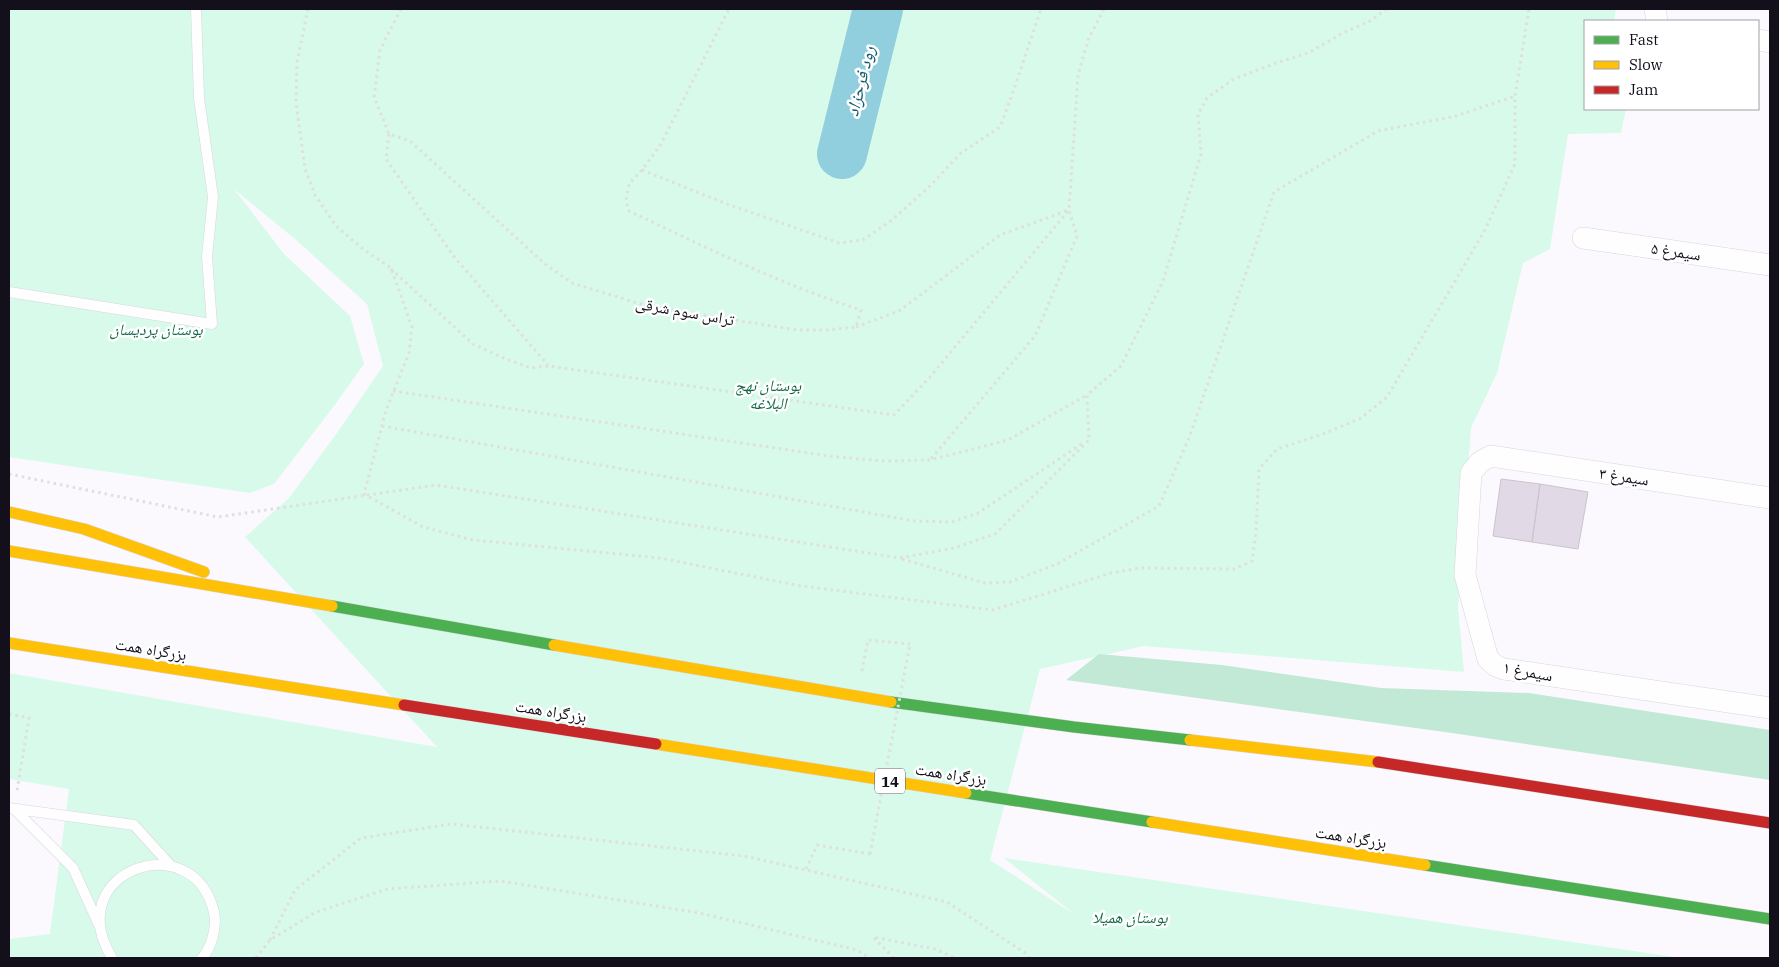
<svg xmlns="http://www.w3.org/2000/svg" width="1779" height="967" font-family="'IBM Plex Serif','Noto Naskh Arabic',serif">
	<style>
		.green { fill: #d8faea }
		.forest { fill: #c2e9d6 }
		.lines { fill: none; stroke-linecap: round; stroke-linejoin: round }
		.river { stroke: #91cede; stroke-width: 50 }
		.building { fill: #e2d9e6; stroke: #cac4cc }
		.lane-casing { stroke: #d8d5dd; stroke-width: 11 }
		.street-casing { stroke: #d8d5dd; stroke-width: 22 }
		.fast-casing { stroke: #d8d5dd; stroke-width: 12 }
		.slow-casing { stroke: #d8d5dd; stroke-width: 12 }
		.jam-casing { stroke: #d8d5dd; stroke-width: 12 }
		.path { stroke: #dfdee0; stroke-width: 3; stroke-dasharray: 2.5 4; stroke-linecap: butt }
		.lane { stroke: #fefeff; stroke-width: 10 }
		.street { stroke: #fefeff; stroke-width: 21 }
		.fast { stroke: #4caf50; stroke-width: 11 }
		.slow { stroke: #ffc107; stroke-width: 11 }
		.jam { stroke: #c62828; stroke-width: 11 }
		.path-bridge { stroke: #dfdee0; stroke-width: 3; stroke-dasharray: 2.5 4; stroke-linecap: butt }
		.labels { text-anchor: middle; dominant-baseline: central; stroke-width: 5; stroke-linejoin: round; paint-order: stroke }
		.shield { fill: #fff; stroke: #5a585f; stroke-width: 1 }
		.shield-label { font-size: 15px; font-weight: bold; fill: #13101b }
		.street-label { font-size: 16px; fill: #13101b; stroke: #fff }
		.park-label { font-size: 16px; font-style: italic; fill: #116846; stroke: #fff }
		.water-label { font-size: 18px; font-style: italic; fill: #135d6c; stroke: #fff }
	</style>
	<rect width="100%" height="100%" fill="#fbf9fe"/>
	<path class="green" d="M9,9H1616L1614,21H1585V109H1626L1621,133L1568,134L1550,249L1523,263L1497,373L1471,428L1458,607L1464,672L1144,646L1040,669L990,860L1074,914L1004,858L1681,958H9V939L50,934L69,789L9,779V673L437,747L245,537L289,498L337,433L383,366L367,304L295,239L234,189L284,254L350,316L364,364L334,406L274,484L250,493L9,457Z"/>
	<path class="forest" d="M1099,654L1222,665L1381,688L1529,693L1770,730V780L1452,733L1066,680Z"/>
	<g class="lines">
		<path class="river" d="M842,154L878,9"/>
	</g>
	<path class="building" d="M1501,479L1540,484L1532,542L1493,536Z
		M1540,484L1588,492L1578,549L1532,542Z"/>
	<g class="lines">
		<g class="lane-casing">
			<path id="lane" d="M9,292L212,324L207,257L213,197L199,98L196,9
				M9,808L134,825L171,866
				M14,809L73,868L99,925
				M112,958C59,871 193,824 214,912C217,927 212,947 202,958"/>
		</g>
		<g class="street-casing">
			<path id="street" d="M1655,9L1657,21
				M1758,40L1770,42
				M1583,238L1770,265
				M1770,498L1491,456L1480,462L1471,473L1465,575L1488,659L1496,666L1504,669L1770,708"/>
		</g>
		<g class="fast-casing">
			<path id="fast" d="M332,606L554,645
				M891,702L1074,727L1190,740
				M966,793L1152,822
				M1425,865L1770,919"/>
		</g>
		<g class="slow-casing">
			<path id="slow" d="M9,512L84,529L204,572
				M9,551L332,606
				M9,643L404,705
				M554,645L891,702
				M1190,740L1378,762
				M656,744L966,793
				M1152,822L1425,865"/>
		</g>
		<g class="jam-casing">
			<path id="jam" d="M404,705L656,744
				M1378,762L1770,823"/>
		</g>
		<path class="path" d="M308,9L297,62L296,102L305,169L315,195L336,226L363,249L391,268L412,327L409,353L386,410L364,494L423,527L473,540L660,558L801,586L993,610L1111,573L1140,568L1234,569L1252,561L1256,532L1259,469L1277,449L1323,434L1361,418L1387,397L1485,230L1515,164V96L1529,9
			M401,9L380,50L374,97L389,134L410,141L545,264L572,283L647,306L797,330H827L856,327L861,310C780,284 705,247 629,211L626,200L629,184L642,170L661,144L729,9
			M389,134L386,159L455,258L548,365
			M642,170L727,204L839,243L863,240L892,220L929,187L961,153L1000,127L1012,95L1041,9
			M391,269L473,344L506,359L531,368L549,366L894,415L930,377L1069,210L1078,75L1088,40L1104,9
			M856,327L899,311L1000,235L1069,210L1077,236L1035,336L930,460
			M393,391L836,457L885,461L930,460L1008,440L1087,395
			M382,426L914,521L952,522L978,513L1083,443
			M9,474L218,517L436,485L900,558L954,548L995,534L1089,440L1087,395L1121,366L1163,281L1201,154L1198,114L1207,98L1234,79L1276,63L1308,53L1343,33L1372,20L1386,9
			M902,559L985,583L1010,582L1057,564L1159,506L1189,438L1274,192L1378,131L1456,116L1515,96
			M862,671L868,640L910,644
			M9,714L29,718L17,791
			M806,869L817,845L870,854
			M270,940L295,890L361,838L451,824L744,856L947,902L1025,953L1030,958
			M256,958L270,940L316,912L388,889L500,881L700,913L857,950L870,958
			M894,958L873,937L935,949L955,958"/>
		<use href="#lane" class="lane"/>
		<use href="#street" class="street"/>
		<use href="#fast" class="fast"/>
		<use href="#slow" class="slow"/>
		<use href="#jam" class="jam"/>
		<path class="path-bridge" d="M870,854L910,644"/>
	</g>
	<g class="labels">
		<rect class="shield" x="875" y="768.5" width="30" height="25" rx="4"/>
		<g class="shield-label">
			<text x="890" y="781">14</text>
		</g>
		<g class="street-label">
			<text transform="translate(1676 251) rotate(8)">سیمرغ ۵</text>
			<text transform="translate(685 311) rotate(10)">تراس سوم شرقی</text>
			<text transform="translate(1624 476) rotate(8)">سیمرغ ۳</text>
			<text transform="translate(151 649) rotate(9)">بزرگراه همت</text>
			<text transform="translate(1528 671) rotate(10)">سیمرغ ۱</text>
			<text transform="translate(551 711) rotate(9)">بزرگراه همت</text>
			<text transform="translate(951 774) rotate(9)">بزرگراه همت</text>
			<text transform="translate(1351 837) rotate(9)">بزرگراه همت</text>
		</g>
		<g class="park-label">
			<text x="156" y="329">بوستان پردیسان</text>
			<text x="768" y="385">بوستان نهج<tspan x="768" dy="18">البلاغه</tspan></text>
			<text x="1130" y="917">بوستان همیلا</text>
		</g>
		<g class="water-label">
			<text transform="translate(860 81) rotate(-76)">رود فرحزاد</text>
		</g>
	</g>
	<rect width="1779" height="967" fill="none" stroke="#13101b" stroke-width="20"/>
	<rect x="1584" y="20" width="175" height="90" fill="#ffffff" stroke="#a19fa4"/>
	<rect x="1594" y="36" width="25" height="8" fill="#4caf50" stroke="#a19fa4"/>
	<text x="1629" y="45" font-size="15" fill="#13101b">Fast</text>
	<rect x="1594" y="61" width="25" height="8" fill="#ffc107" stroke="#a19fa4"/>
	<text x="1629" y="70" font-size="15" fill="#13101b">Slow</text>
	<rect x="1594" y="86" width="25" height="8" fill="#c62828" stroke="#a19fa4"/>
	<text x="1629" y="95" font-size="15" fill="#13101b">Jam</text>
</svg>
